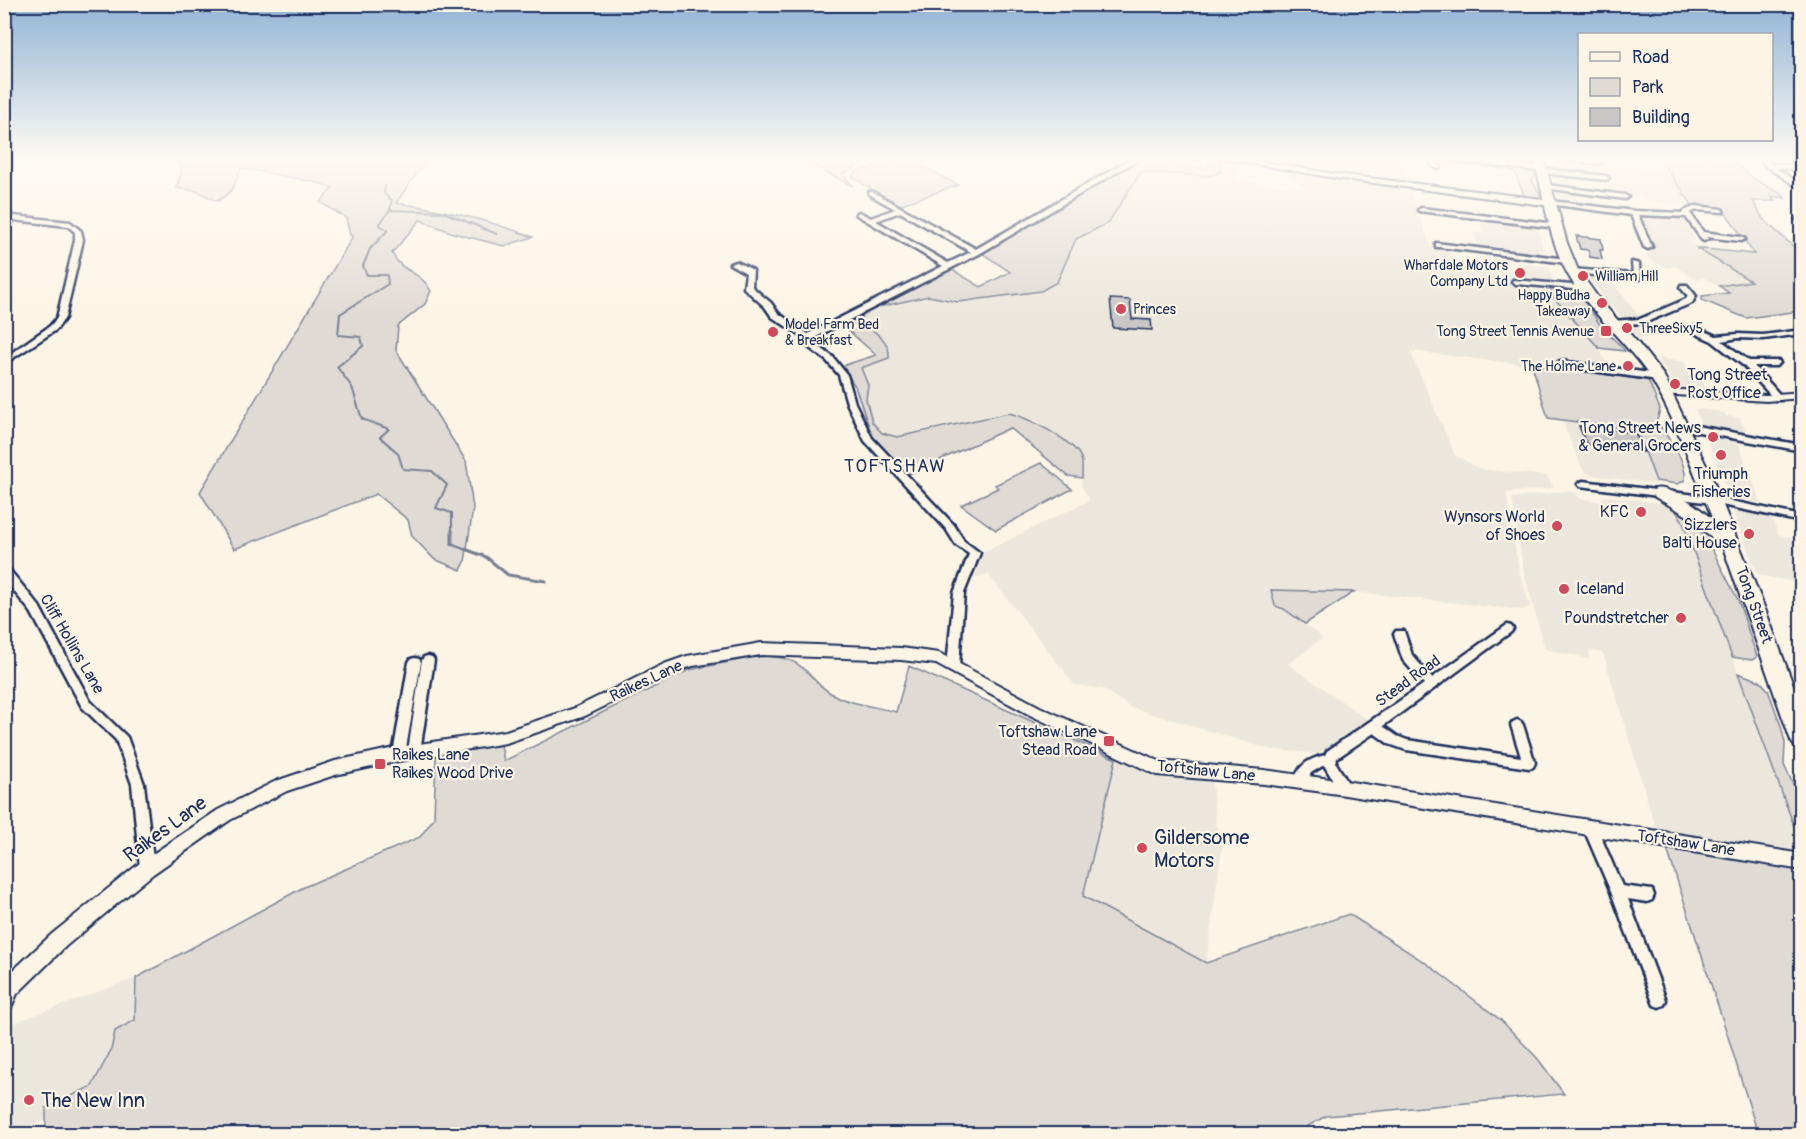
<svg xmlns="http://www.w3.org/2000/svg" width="1806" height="1139" font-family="Pangolin,sans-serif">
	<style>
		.built { fill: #ece7dc }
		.green { fill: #dfdbd4; stroke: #7d8599; stroke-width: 1.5 }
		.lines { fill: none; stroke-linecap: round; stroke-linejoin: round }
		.stream-far1 { stroke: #767f94; stroke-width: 2 }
		.stream { stroke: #767f94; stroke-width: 3 }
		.building { fill: #c8c7c6; stroke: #1b2f5e; stroke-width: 1.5 }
		.minor-casing { stroke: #1b2f5e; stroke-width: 5 }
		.tertiary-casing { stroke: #1b2f5e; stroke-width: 4 }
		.trunk-casing { stroke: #1b2f5e; stroke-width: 4 }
		.minor { fill: #fcf5e5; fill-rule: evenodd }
		.tertiary { fill: #fcf5e5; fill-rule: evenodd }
		.trunk { fill: #fcf5e5; fill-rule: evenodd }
		.poi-dot { fill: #d1495b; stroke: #fcf5e5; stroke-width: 2 }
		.labels { text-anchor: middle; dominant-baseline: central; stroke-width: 4.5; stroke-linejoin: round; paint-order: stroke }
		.far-poi-label { font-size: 14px; fill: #1b2f5e; stroke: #fcf5e5; text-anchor: end }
		.poi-label { font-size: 16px; fill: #1b2f5e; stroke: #fcf5e5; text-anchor: end }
		.street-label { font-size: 16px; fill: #1b2f5e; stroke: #fcf5e5 }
		.neighbourhood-label { font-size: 18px; letter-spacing: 1.5px; fill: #1b2f5e; stroke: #fcf5e5 }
		.near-street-label { font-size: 20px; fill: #1b2f5e; stroke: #fcf5e5 }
		.near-poi-label { font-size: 20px; fill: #1b2f5e; stroke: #fcf5e5; text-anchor: start }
	</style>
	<rect width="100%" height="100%" fill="#fcf5e5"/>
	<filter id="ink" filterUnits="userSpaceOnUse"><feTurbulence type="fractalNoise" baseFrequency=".0167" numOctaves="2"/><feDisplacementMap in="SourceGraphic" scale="12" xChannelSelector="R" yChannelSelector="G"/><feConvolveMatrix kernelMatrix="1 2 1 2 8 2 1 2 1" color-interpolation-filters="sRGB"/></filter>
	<g filter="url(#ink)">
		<path class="built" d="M1269,157H1402L1408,181L1280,165Z
			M1220,160L1240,164L1238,179L1306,190L1288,172L1409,188L1431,247L1449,249L1452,265L1526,272L1523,263L1549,267L1553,279L1548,283L1512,280L1520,295L1554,298L1599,348L1612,375L1410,351L1455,455L1480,469L1547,476L1554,488L1506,493L1519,571L1530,606L1522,610L1354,592L1271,590L1275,606L1284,609L1323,638L1288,664L1370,721L1318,754L1269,749L1129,707L1103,689L1075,685L988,574L974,578L984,552L1090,500L1081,485L1083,466L1073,447L1021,416L939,426L897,437L882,433L872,422L866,399L868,385L861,368L889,358L859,321L863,313L874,308L929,296L958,302L978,301L1057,282L1076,239L1109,223L1141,172L1210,176L1220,172Z
			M1585,162L1625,168L1667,169L1693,206L1647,201L1640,195L1610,190L1602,176L1578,173L1576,167L1586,168Z
			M1550,166L1564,168L1579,204L1561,202Z
			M1631,215H1659L1684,220L1696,242L1688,241L1752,282L1719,286L1705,278L1695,279L1675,266L1669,268L1655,263L1648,259L1646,254H1649Z
			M1480,220L1528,225L1538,230L1544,250L1536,255L1478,247L1473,232L1485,234Z
			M1585,274L1611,277L1617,288L1640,317L1641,324L1655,337L1638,338Z
			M1657,358L1684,362L1693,378L1700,379L1708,390L1677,387Z
			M1695,409L1723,412L1727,416L1740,418L1746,433L1738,442L1761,503L1730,497Z
			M1561,419L1637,430L1657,484L1595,476L1587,473L1582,468Z
			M1565,491L1574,492L1581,499L1600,502L1603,497L1610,496L1672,505L1682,520L1801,845V856L1656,829L1603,653L1589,650V659L1545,649L1524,573L1512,498Z
			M1732,509L1772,517L1778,534L1801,541V583L1758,575Z
			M1116,759L1165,776L1212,781L1216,824L1223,840L1206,963L1083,896Z
			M136,978L135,1020L115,1031L111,1050L92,1086L46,1108V1120L5,1134V1026Z"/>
		<path class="green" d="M168,157H431L417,173L396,203C444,209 488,220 533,237L504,246L453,233L420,220L392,253C402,274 420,270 431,291L425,304L398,326L396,350L466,461L473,508L465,562L461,570L434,559L412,536L408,520L376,494L234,549L200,492L353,236L350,235L346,218L320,202L333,188L315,182L241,168C235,185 233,193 217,201L197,191L176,188L181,174V163Z
			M797,157H832L858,166L842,174L853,186Z
			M1142,157L1207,169L1213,158L1220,160V172L1210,176L1141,172L1108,223L1076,239L1057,282L1041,291L958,302L929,296L874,308L951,269L981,287L1010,272L982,253Z
			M1658,157H1727L1754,179L1783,195L1785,198L1771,196L1775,201H1753L1763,219L1795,248L1801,249V311L1746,318L1702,300V296L1729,293L1719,286L1751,281L1696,248L1754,254L1724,210L1693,206Z
			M907,158L958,185L896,206L852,176L856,172Z
			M1513,168L1534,171L1535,176L1532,181L1541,196L1538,198L1525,197Z
			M1550,288C1586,293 1582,300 1601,326C1608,336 1619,342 1625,351L1599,348L1554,298Z
			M863,313L860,321C873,332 891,339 889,358L861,368L868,385L866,399L872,422L882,433L897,437L1009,413C1026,417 1075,441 1081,458C1083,464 1082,471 1082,478L1068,476L1010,428L909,474L873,439L855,386L842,366L876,355L842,325Z
			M1532,365L1648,380L1660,409L1657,421C1667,438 1687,459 1685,480L1678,484L1656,481L1637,430L1548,418Z
			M1041,463L1072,489L996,530L961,505L998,488L995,485Z
			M1672,505L1693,520L1709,544L1738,600L1757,657L1752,660L1732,657L1682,520Z
			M1271,590L1354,592L1305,624L1284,609L1275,606Z
			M759,656C814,656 802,681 840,698C857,705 878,707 896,712L909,666L1116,759L1083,896L1206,963L1349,914L1426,963L1502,1021L1538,1059L1564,1094L1326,1116L1306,1127L1301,1134H46V1108L92,1086L111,1050L115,1031L135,1020L136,978L304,887L420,837L434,818L436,755L501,745L504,761L689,670Z
			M1738,673L1760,681L1768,690L1781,726L1785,743L1784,765L1801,801V845Z
			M1667,849L1801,870V1134H1758L1724,1024Z"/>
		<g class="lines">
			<path class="stream-far1" d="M385,186L384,194L392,200L390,210L379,225L388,230L370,249L363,266L367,275H387L388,284L340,314L338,335L361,337L363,346L337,367L352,387L362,419L389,429L380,437L398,453L403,469L432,471L447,485L436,508L452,513V531
				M390,210L443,212L497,234"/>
			<path class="stream" d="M452,530V544L486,557L508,575L546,581"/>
		</g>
		<path class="building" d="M1576,236L1601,239L1603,250H1600L1602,259L1590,257L1588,250L1580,249Z
			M1110,299L1130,300L1132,319L1151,320L1152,330L1113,328Z
			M1579,426L1635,433L1644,452L1586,444Z"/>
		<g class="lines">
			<g class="minor-casing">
				<path id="minor" d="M1134,157H1142L979,254L810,340L833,357L847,375L855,403L872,438L954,525L964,541L980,553L964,593L959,666L957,669H949L947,666L954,593L969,554L956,545L946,529L865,441L847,403L839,375L827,361L803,343L802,341L804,338L772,317L765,307L744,288L746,273L730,264L737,262L753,270L752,287L771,303L778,313L808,334L943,266L857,215L856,214L859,212L871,218L895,209L869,194V192H873L976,249ZM900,212L971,252L948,263L876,221Z
					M1429,157H1453L1542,167L1545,169L1606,176L1609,178L1606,180L1542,173L1539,171L1436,159L1438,165L1441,167L1438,169L1433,167Z
					M1544,157L1599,160L1602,162L1599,164Z
					M1757,157H1764L1771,164L1802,165V169L1776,168L1802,185V190L1767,167Z
					M1547,185L1625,195L1628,197L1625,199L1545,188L1544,187Z
					M1551,201L1634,211L1683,213L1684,211L1696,206L1721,209L1723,210V212L1697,210L1690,213L1703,232L1741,237L1745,239L1741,241L1706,237L1708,239L1704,241L1702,240L1686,217L1638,215L1652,247L1648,249L1644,247L1631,215L1549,204V202Z
					M1421,208L1556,224L1559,226L1556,228L1419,211L1418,210Z
					M4,215L70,222L81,231L83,240L65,318L56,330L4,364V358L50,326L57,318L75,240V232L68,226L4,219Z
					M1799,217H1802V224L1799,223L1796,219Z
					M1436,243L1567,259L1571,261L1567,263L1439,247H1436Z
					M1632,262L1639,264L1640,279L1572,273L1568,271L1572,269L1633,274Z
					M1513,280L1583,286L1587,288L1583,290L1516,284L1512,282Z
					M1681,285H1687L1696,296L1692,303L1644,323L1611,325L1607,323L1611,321L1640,319L1686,299L1688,296L1680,287Z
					M1690,327H1696L1716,336L1738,334L1763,335L1802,330V334L1763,339L1738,338L1722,341L1749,361H1779L1780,363L1776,366H1754L1781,396V400H1775L1744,366L1712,341L1690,331Z
					M1560,361L1658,374L1662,377L1658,380L1557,366L1556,364Z
					M1680,423L1802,445V451L1677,428L1675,426L1677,424Z
					M1583,481L1712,497L1802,516V522L1712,503L1580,486L1578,484Z
					M4,567L8,568L39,606L90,701L127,737L144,784L154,868L152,872L147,874L142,872L140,868L132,784L116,740L82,707L31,612L4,579Z
					M1507,625L1511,626L1513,629L1511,632L1383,726L1397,736L1407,740L1521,757L1511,725L1513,722L1517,720L1521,722L1523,725L1535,763L1533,767L1529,768L1406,750L1389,744L1374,733L1337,758L1336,763L1351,788L1350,792L1345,793L1340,792L1324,765L1311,773L1304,786L1300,787L1296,786L1294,782C1298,765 1309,759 1325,755L1327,751L1424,684L1403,660L1394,634L1396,631H1404L1412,655L1432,678Z
					M428,656L432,657L434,660L420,751L418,755L414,756L410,755L408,751L422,660L424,657Z
					M415,658L419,659L421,662L405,754L403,758L399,759L395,758L393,754L409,662L411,659Z
					M1590,821L1595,823L1622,886L1652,890L1654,895L1652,900L1647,902L1628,899L1666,1000L1664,1005L1659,1007L1654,1005L1611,892L1583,827L1585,823Z"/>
			</g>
			<g class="tertiary-casing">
				<path id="tertiary" d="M1215,157H1235L1335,174L1551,200L1555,203L1551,206L1335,178Z
					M1665,389L1766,395L1802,392V398L1766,401L1661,394L1659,392Z
					M761,643L901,648L939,653L1040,707L1159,761L1264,770L1345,781L1802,854V870L1345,795L1264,784L1157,775L1030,715L936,664L901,660L761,655L693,666L674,672L585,716L506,743L399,761L335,775L287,791L230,820L153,874L66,946L17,994L11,1008L4,1010V979L52,934L141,862L218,810L276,781L335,761L399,747L506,731L575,708L664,664L687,656Z"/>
			</g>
			<g class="trunk-casing">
				<path id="trunk" d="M1533,157H1543L1567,243L1578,270L1599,299L1638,343L1664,376L1712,478L1765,609L1802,709V750L1795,747L1791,741L1723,547L1686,515L1655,497L1653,493L1655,489C1671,485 1701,509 1713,520C1695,476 1674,414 1648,374C1622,337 1584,308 1564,267C1547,232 1544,193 1533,157Z"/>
			</g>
			<use href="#minor" class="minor"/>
			<use href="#tertiary" class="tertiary"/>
			<use href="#trunk" class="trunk"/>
		</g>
	</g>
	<linearGradient id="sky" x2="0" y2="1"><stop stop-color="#92b4d5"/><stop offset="0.5" stop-color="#fefaf3"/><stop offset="1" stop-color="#fefaf3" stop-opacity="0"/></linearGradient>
	<rect width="1806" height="317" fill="url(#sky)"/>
	<g class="poi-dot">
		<circle cx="1520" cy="273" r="6"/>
		<circle cx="1583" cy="276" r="6"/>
		<circle cx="1602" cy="303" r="6"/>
		<circle cx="1121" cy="309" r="6"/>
		<circle cx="1627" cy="328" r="6"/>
		<rect x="1600" y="325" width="12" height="12" rx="3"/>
		<circle cx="773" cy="332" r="6"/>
		<circle cx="1628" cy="366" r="6"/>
		<circle cx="1675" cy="384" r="6"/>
		<circle cx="1713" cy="437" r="6"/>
		<circle cx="1721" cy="455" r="6"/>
		<circle cx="1641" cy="512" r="6"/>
		<circle cx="1557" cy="526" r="6"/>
		<circle cx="1749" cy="534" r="6"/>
		<circle cx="1564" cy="589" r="6"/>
		<circle cx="1681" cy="618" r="6"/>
		<rect x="1103" y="735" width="12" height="12" rx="3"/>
		<rect x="374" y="758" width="12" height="12" rx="3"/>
		<circle cx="1142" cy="848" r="6"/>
		<circle cx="29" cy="1100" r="6"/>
	</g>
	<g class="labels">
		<g class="far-poi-label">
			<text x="1508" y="265">Wharfdale Motors<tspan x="1508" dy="16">Company Ltd</tspan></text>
			<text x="1595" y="276" text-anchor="start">William Hill</text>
			<text x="1590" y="295">Happy Budha<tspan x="1590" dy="16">Takeaway</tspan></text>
			<text x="1133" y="309" text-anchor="start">Princes</text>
			<text x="785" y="324" text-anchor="start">Model Farm Bed<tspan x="785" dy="16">&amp; Breakfast</tspan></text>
			<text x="1639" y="328" text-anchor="start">ThreeSixy5</text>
			<text x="1594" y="331">Tong Street Tennis Avenue</text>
			<text x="1616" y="366">The Holme Lane</text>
		</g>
		<g class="poi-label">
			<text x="1687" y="375" text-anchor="start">Tong Street<tspan x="1687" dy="18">Post Office</tspan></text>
			<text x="1701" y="428">Tong Street News<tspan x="1701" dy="18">&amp; General Grocers</tspan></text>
			<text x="1721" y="474" text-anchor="middle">Triumph<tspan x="1721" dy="18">Fisheries</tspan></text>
			<text x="1629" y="512">KFC</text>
			<text x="1545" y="517">Wynsors World<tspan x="1545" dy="18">of Shoes</tspan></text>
			<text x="1737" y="525">Sizzlers<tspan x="1737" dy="18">Balti House</tspan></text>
			<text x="1576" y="589" text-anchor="start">Iceland</text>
			<text x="1669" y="618">Poundstretcher</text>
			<text x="1097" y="732">Toftshaw Lane<tspan x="1097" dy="18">Stead Road</tspan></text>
			<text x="392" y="755" text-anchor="start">Raikes Lane<tspan x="392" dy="18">Raikes Wood Drive</tspan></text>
		</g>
		<g class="street-label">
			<text transform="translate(1754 605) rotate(70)">Tong Street</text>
			<text transform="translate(72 644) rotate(60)">Cliff Hollins Lane</text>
			<text transform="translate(646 681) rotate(-25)">Raikes Lane</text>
			<text transform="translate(1408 681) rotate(-36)">Stead Road</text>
			<text transform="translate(1206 771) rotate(6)">Toftshaw Lane</text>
			<text transform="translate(1686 843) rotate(9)">Toftshaw Lane</text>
		</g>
		<g class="neighbourhood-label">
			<text x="895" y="466">TOFTSHAW</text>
		</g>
		<g class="near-street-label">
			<text transform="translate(165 829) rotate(-36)">Raikes Lane</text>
		</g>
		<g class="near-poi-label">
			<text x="1154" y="837">Gildersome<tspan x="1154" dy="23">Motors</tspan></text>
			<text x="41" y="1100">The New Inn</text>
		</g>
	</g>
	<rect width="1806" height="1139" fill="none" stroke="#fcf5e5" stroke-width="24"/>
	<rect x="12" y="12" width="1782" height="1115" fill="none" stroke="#1b2f5e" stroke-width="2" filter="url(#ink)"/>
	<rect x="1578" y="33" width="195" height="108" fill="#fcf5e5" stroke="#a2a6af" stroke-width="1.5"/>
	<rect x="1590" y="52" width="30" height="9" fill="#fcf5e5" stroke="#a2a6af" stroke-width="1.5"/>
	<text x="1632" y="63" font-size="18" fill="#1b2f5e">Road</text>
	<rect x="1590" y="78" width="30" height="18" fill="#dfdbd4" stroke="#a2a6af" stroke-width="1.5"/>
	<text x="1632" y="93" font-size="18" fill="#1b2f5e">Park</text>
	<rect x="1590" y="108" width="30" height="18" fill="#c8c7c6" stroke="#a2a6af" stroke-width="1.5"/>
	<text x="1632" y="123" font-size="18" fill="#1b2f5e">Building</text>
</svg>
